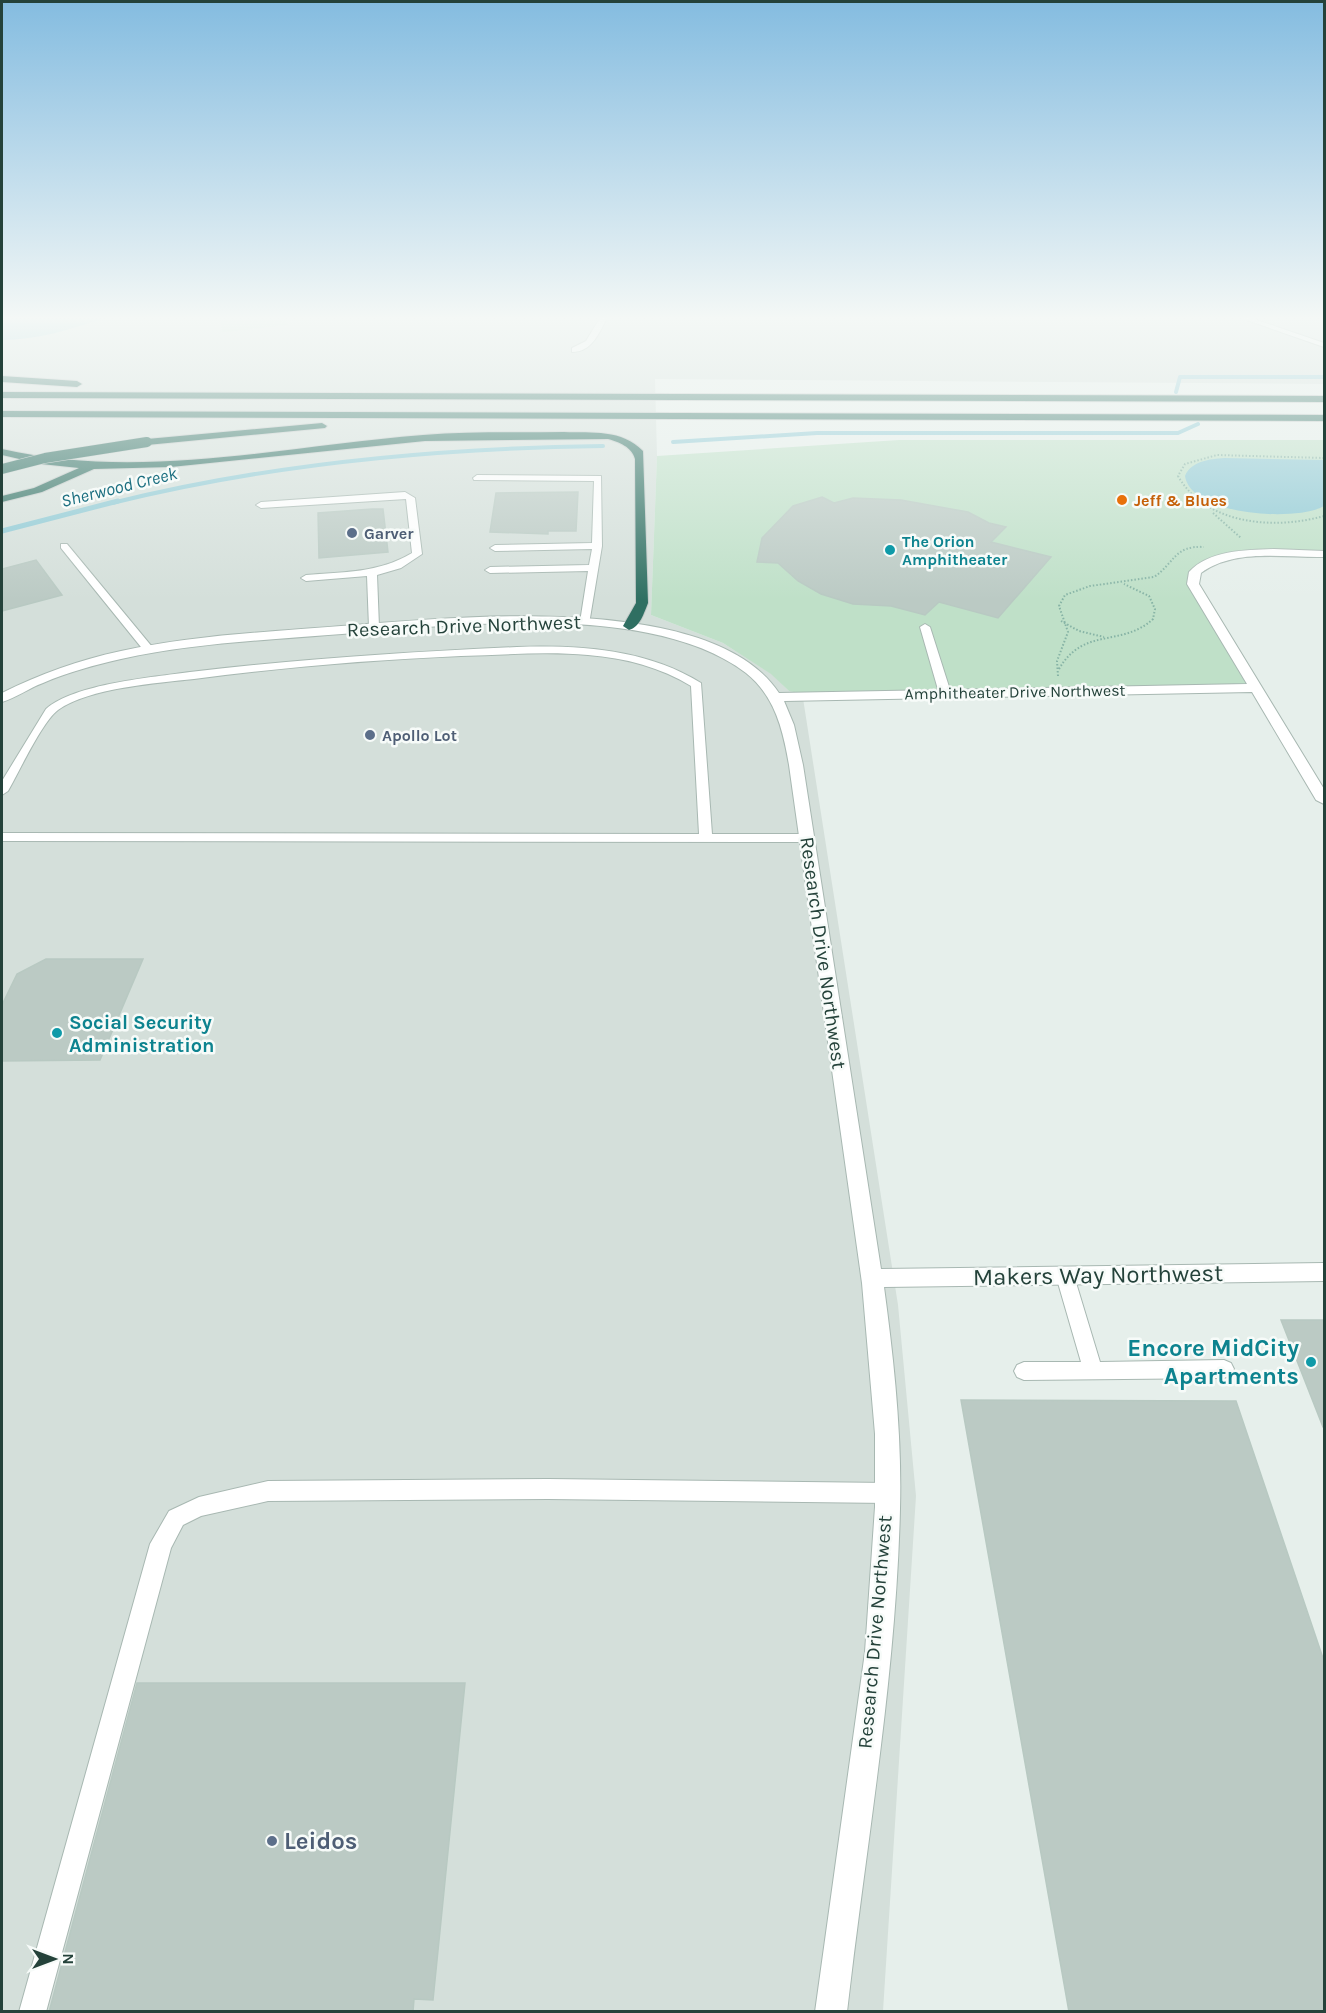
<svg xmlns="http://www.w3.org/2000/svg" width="1326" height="2013" font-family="Karla,sans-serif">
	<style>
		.built { fill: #d4dfda }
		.green { fill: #bfe0c8 }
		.water { fill: #8ec9d4 }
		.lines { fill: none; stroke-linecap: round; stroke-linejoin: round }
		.stream-far1 { stroke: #8ec9d4; stroke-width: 4 }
		.stream { stroke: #8ec9d4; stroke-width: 5 }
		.building { fill: #bbcac4; stroke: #b8c9c2; stroke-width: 1.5 }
		.service-casing { stroke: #a8b8b2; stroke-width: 2 }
		.minor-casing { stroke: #a8b8b2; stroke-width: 2 }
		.motorway-casing { stroke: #c2cac8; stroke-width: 2 }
		.path { stroke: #86b3a5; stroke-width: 2; stroke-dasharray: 1.5 2; stroke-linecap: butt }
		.service { fill: #fff; fill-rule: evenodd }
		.minor { fill: #fff; fill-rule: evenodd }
		.motorway { fill: #2f6f62; fill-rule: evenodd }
		.motorway-bridge-casing { stroke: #c2cac8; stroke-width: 11; stroke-linecap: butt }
		.motorway-bridge { stroke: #2f6f62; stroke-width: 10 }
		.food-dot { fill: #e8710a; stroke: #f7fbf9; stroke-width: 2 }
		.service-dot { fill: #5c6f8a; stroke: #f7fbf9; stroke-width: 2 }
		.culture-dot { fill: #0f9aa8; stroke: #f7fbf9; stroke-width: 2 }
		.labels { text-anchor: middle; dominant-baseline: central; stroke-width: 5; stroke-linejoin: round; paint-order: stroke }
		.far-food-label { font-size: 16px; font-weight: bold; fill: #c56008; stroke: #f7fbf9; text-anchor: start }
		.far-service-label { font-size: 16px; font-weight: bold; fill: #4e5e75; stroke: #f7fbf9; text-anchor: start }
		.far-culture-label { font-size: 16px; font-weight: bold; fill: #0d838f; stroke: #f7fbf9; text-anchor: start }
		.far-street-label { font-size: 16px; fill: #24423a; stroke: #f7fbf9 }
		.far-water-label { font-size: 18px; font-style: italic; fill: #1c6f80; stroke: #f7fbf9 }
		.street-label { font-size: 20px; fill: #24423a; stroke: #f7fbf9 }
		.culture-label { font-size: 20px; font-weight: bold; fill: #0d838f; stroke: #f7fbf9; text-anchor: start }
		.near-street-label { font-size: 24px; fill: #24423a; stroke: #f7fbf9 }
		.near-culture-label { font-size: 24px; font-weight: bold; fill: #0d838f; stroke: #f7fbf9; text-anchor: end }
		.near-service-label { font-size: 24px; font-weight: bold; fill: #4e5e75; stroke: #f7fbf9; text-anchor: start }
	</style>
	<rect width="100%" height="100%" fill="#e6efeb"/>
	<path class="built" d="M2,318H1324V384L655,379L657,456L651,615L723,643L772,674L789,691L802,692L898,1305L916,1496L883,2011L2,2012Z"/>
	<path class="green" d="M220,318H285L288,325L226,332H222Z
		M899,440H1324V554H1250L1206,562L1193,584L1255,688L810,696L789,691L771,674L723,643L651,615L657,456Z"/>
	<path class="water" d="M2,318H105C71,329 38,340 2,340Z
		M1224,458L1324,460V506C1297,522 1191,516 1185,476C1191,461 1210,459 1224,458Z"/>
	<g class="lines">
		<path class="stream-far1" d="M1176,392L1180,377H1324
			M673,442L817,433H1178L1198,424
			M112,503C273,463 437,448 603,446"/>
		<path class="stream" d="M2,531L118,501"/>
	</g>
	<path class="building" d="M578,492L576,531H548V534L490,532L496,493Z
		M822,497L834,503L853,498L901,500L968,512L989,523L1006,527L991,542L1051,557L998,618L939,602L925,615L891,606L853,604L821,594L798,581L778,563L757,562L762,538L793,506Z
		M372,509H383L388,552L319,558L318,513Z
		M36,560L62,595L2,611V569Z
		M46,959H143L100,1060L2,1061V1005L17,974Z
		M1281,1320H1324V1427H1323Z
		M961,1400L1236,1401L1324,1661V2012H1069Z
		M137,1683H465L433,2000L414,1999L413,2012H49Z"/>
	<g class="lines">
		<g class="service-casing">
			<path id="service" d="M600,318H607C599,333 592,352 572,352V348L586,341Z
				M1241,318H1251L1324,343V347Z
				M477,475L601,476L602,546L589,624L580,622L588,571L490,573L485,570L490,567L589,565L592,549L495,551L490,548L495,545L592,543L594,481L474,480L473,478Z
				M405,492L415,498L422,554L401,568L377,575L379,627L374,630L369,627L367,576L306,581L301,578L306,575C343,572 379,573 412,553L406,499L261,508L256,505L261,502Z
				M61,544H67L153,648V652H145L61,548Z
				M925,624L930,627L951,693L949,695H941L939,693L920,627Z
				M517,647C580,645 646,649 701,683L712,834H806L813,838L806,842L2,841V833L699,834L691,686C660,667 625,658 588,655C546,651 504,655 461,656C372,660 283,667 194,679C157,683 89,688 58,710C42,722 19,772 8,791L2,795V781L46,709C74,684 153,677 190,672C299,659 408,652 517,647Z
				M1065,1268L1071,1271L1074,1276L1100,1362L1224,1360L1231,1363L1234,1369L1231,1375L1224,1378L1024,1380L1017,1377L1014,1371L1017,1365L1024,1362H1081L1056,1276L1059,1271Z
				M548,1479L888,1483L895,1486L898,1493L895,1500L888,1503L548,1499L268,1501L201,1516L183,1525L171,1548L46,2012H19L150,1544L169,1511L199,1497L268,1481Z"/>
		</g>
		<g class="minor-casing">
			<path id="minor" d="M1274,549L1324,551V557C1283,558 1236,548 1201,573L1199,584L1324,789V804L1316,800L1252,692L784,701L794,725L803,765L881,1269L1324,1263V1281L884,1287C894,1361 902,1435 900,1509C896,1678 866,1844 847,2012H815L865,1652L875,1507V1434L862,1283L789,765C783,730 775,696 746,673C651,601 455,625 342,634C268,640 193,643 121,659C95,665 68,672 43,683C29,688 16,698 2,702V693C40,674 79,660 121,651C193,635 268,632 341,626C450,618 710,589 779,693L1247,684L1187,584L1189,572C1209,550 1246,550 1274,549Z"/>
		</g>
		<g class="motorway-casing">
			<path id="motorway" d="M2,376L77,381L82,384L77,387L2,382Z
				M2,392L1324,396V402L2,398Z
				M2,411L1324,415V421L2,417Z
				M322,423L327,426L325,428L147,445L142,442L147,439Z
				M564,432C592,433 622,429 643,451L648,603C644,613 640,627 629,630L623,626L636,603L635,459C632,447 619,442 608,439L425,441L171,467L94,469L42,492L2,502V496L34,488L79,468L41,464L2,455V449C140,481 284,446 423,435C470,431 517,433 564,432Z"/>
		</g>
		<path class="path" d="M1324,458L1217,455L1185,464L1178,476C1206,525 1274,530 1324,516
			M1213,513L1241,538
			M1061,621L1079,631L1104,637
			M1059,669C1084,626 1121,648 1153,619L1155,609L1149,596L1124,584
			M1058,676L1057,661L1068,632L1059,606L1065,595L1090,586L1154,577C1174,564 1174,545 1204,547"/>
		<use href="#service" class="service"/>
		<use href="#minor" class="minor"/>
		<use href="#motorway" class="motorway"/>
		<g class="motorway-bridge-casing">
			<path id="motorway-bridge" d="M2,469L45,458L147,442"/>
		</g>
		<use href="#motorway-bridge" class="motorway-bridge"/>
	</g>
	<linearGradient id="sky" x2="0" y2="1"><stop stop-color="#84bce0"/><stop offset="0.53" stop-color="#f4f8f6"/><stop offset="1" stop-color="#f4f8f6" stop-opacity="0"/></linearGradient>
	<rect width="1326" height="600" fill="url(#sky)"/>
	<circle class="food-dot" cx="1122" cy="500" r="6"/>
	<g class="service-dot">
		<circle cx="352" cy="533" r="6"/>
		<circle cx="370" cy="735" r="6"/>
		<circle cx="272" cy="1841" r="6"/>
	</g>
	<g class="culture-dot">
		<circle cx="890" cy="550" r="6"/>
		<circle cx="57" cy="1033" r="6"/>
		<circle cx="1311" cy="1362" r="6"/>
	</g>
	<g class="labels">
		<g class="far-food-label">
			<text x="1134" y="500">Jeff &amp; Blues</text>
		</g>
		<g class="far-service-label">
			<text x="364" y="533">Garver</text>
			<text x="382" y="735">Apollo Lot</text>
		</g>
		<g class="far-culture-label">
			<text x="902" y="541">The Orion<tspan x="902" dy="18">Amphitheater</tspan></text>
		</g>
		<g class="far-street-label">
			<text transform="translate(1015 692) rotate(-1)">Amphitheater Drive Northwest</text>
		</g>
		<g class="far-water-label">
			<text transform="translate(119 487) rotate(-14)">Sherwood Creek</text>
		</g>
		<g class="street-label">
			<text transform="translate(464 626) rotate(-2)">Research Drive Northwest</text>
			<text transform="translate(823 953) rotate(82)">Research Drive Northwest</text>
			<text transform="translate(875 1632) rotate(-85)">Research Drive Northwest</text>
		</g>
		<g class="culture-label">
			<text x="69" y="1022">Social Security<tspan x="69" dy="23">Administration</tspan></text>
		</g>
		<g class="near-street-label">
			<text transform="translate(1098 1275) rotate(-1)">Makers Way Northwest</text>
		</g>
		<g class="near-culture-label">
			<text x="1299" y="1348">Encore MidCity<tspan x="1299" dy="28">Apartments</tspan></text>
		</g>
		<g class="near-service-label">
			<text x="284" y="1841">Leidos</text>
		</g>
	</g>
	<rect width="1326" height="2013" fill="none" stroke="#24423a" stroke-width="6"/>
	<g transform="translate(54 1959) rotate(90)" stroke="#f7fbf9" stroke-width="4.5" paint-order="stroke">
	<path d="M0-4.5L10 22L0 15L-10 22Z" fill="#24423a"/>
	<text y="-9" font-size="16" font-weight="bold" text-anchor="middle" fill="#24423a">N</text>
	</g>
</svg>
